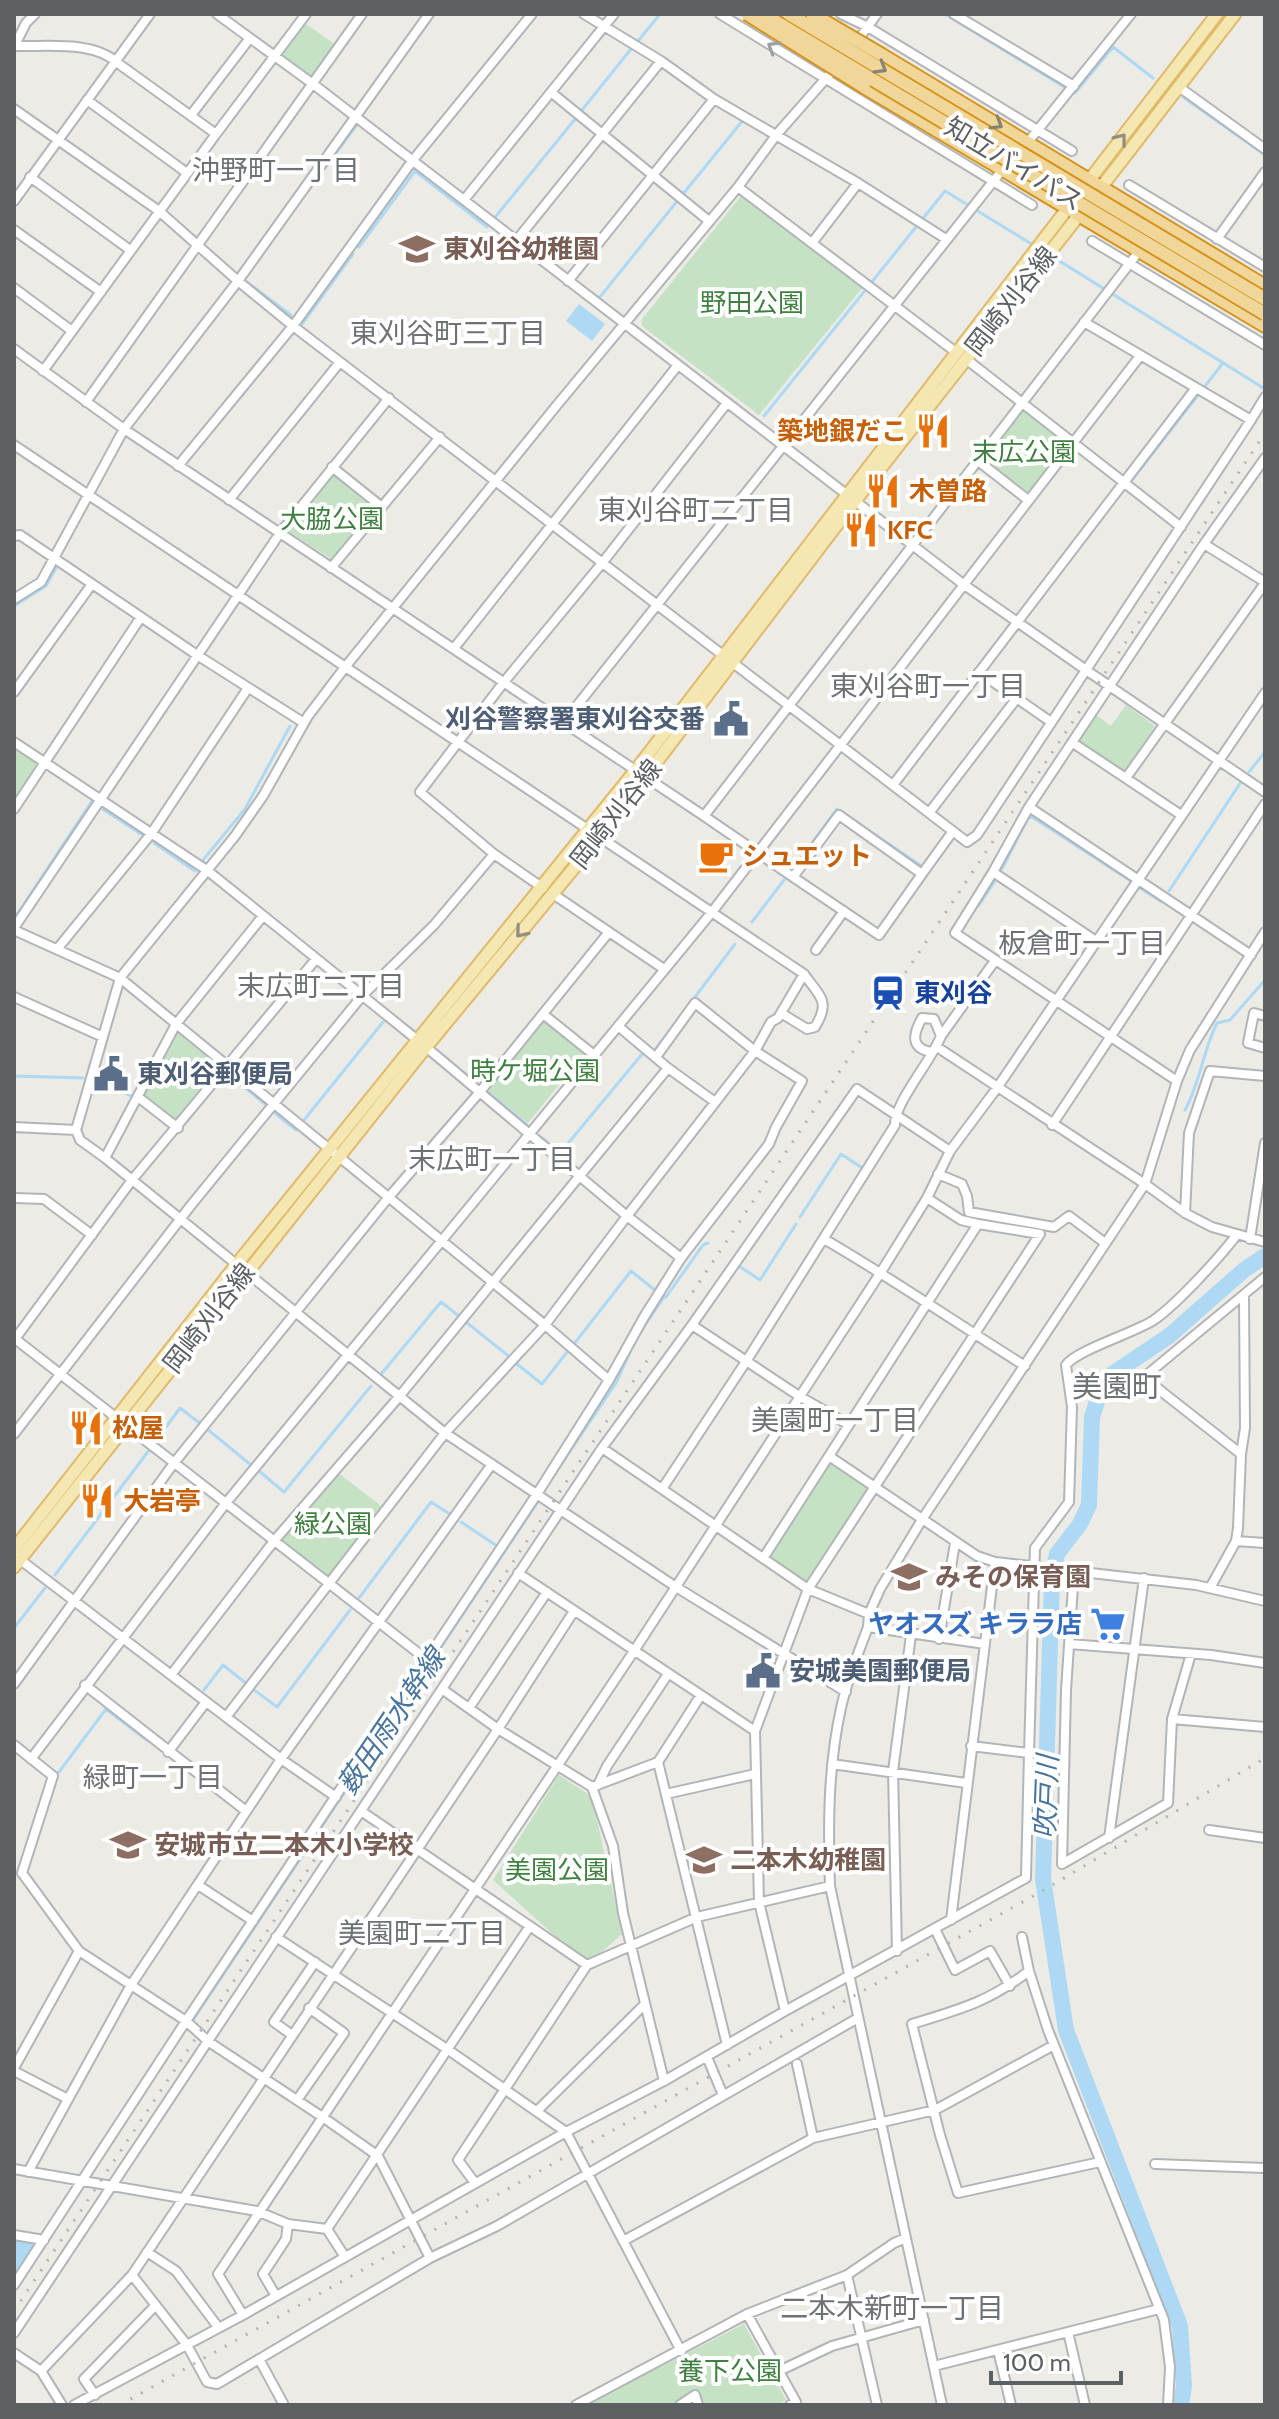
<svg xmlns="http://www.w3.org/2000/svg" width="1279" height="2419" font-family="Cabin,'Noto Sans JP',sans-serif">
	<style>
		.green { fill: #c5e2c4 }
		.water { fill: #add9f5 }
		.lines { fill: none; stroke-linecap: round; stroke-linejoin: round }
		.stream { stroke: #add9f5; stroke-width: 3 }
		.river { stroke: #add9f5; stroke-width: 16 }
		.minor-casing { stroke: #b2b5b8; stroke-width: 12 }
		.major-casing { stroke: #e0ba6a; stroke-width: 15 }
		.highway-casing { stroke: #d6931b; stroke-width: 16 }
		.minor { stroke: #fff; stroke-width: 8 }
		.major { stroke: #f5e7b1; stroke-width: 11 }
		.highway { stroke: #f0d699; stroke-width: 12 }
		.rail { stroke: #b2b3b3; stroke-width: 3; stroke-dasharray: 2 10; stroke-linecap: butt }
		.highway-bridge-casing { stroke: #d6931b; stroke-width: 16; stroke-linecap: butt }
		.highway-bridge { stroke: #f0d699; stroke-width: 12 }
		.oneway { stroke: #9da0a1 }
		.oneway2 { stroke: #888373 }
		.oneway3 { stroke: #928f7e }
		.labels { text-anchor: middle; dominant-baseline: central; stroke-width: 8; stroke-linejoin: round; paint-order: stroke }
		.street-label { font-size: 26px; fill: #5c6063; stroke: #fff }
		.education-label { font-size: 26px; font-weight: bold; fill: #785e54; stroke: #fff; text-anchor: start }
		.park-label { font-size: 26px; fill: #3f7f3f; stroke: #fff }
		.food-label { font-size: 26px; font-weight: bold; fill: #c56008; stroke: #fff; text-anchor: start }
		.service-label { font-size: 26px; font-weight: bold; fill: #4e5e75; stroke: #fff; text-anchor: start }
		.transit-label { font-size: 26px; font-weight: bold; fill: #164399; stroke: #fff; text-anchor: start }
		.shop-label { font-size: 26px; font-weight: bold; fill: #366cbe; stroke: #fff; text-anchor: end }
		.neighbourhood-label { font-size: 28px; fill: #6e7275; stroke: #fff }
		.water-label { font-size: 28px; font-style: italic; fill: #49759c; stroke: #fff }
		.quarter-label { font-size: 30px; fill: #6e7275; stroke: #fff }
	</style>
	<rect width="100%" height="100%" fill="#edebe5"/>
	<path class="green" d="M303,22L336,45L311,80L278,55Z
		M741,196L746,197L863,287L759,415L642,326V319Z
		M1022,409L1066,444L1027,495L981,460Z
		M334,473L376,507L333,560L288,531Z
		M1126,705L1155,726L1125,772L1079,741L1096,715L1111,726Z
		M14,748L38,765L14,801Z
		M542,1020H546L584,1051L583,1055L528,1123L486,1089Z
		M177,1030L220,1066L174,1121L143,1096Z
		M833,1463L868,1486V1489L809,1580L805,1582L770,1558L769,1554L828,1464Z
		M337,1475H341L380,1505L381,1510L330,1576H326L283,1542V1538Z
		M559,1775L592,1797L622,1934L587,1965L493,1880Z
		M744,2324L786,2400L777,2405H702L694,2392L674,2405H586Z"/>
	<path class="water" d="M579,304L605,324L592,341L566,321Z
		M14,2239L33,2242L34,2247L14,2276Z"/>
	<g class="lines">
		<path class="stream" d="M945,14L1066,88
			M638,41L660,14
			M1075,93L1113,47L1153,78
			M1183,97L1265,155
			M582,110L631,49
			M324,169L356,126
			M683,194L744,119
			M496,216L576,118
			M359,247L415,171L487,227
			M1053,257L1265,389
			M248,283L291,315
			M600,297L678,200
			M302,324L353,254
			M764,416L945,191L1046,253
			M1132,480L1223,363
			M14,606L46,586L56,568
			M1249,772L1265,752
			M101,808L141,834
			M154,843L195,871
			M203,860L245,809L290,726
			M793,869L837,809L920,865
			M1002,869L1028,818L1032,817L1131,881
			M1140,888L1162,902
			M1169,891L1241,782
			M979,905L997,878
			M14,919L92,801
			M752,922L784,880
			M390,1013L414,1031
			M435,1049L476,1083
			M655,1050L735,944
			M14,1076L83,1078
			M231,1076L265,1104
			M99,1080L133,1097
			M485,1090L526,1124
			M1185,1110C1200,1083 1203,1051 1217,1023L1230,1020L1265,980
			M276,1114L296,1130
			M304,1120L383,1022
			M542,1138L560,1153L643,1053
			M800,1217L841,1154L864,1169
			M739,1266L760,1280L796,1224
			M663,1296L666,1297L703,1245L708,1243
			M466,1322L511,1358
			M574,1344L631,1271L656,1291
			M517,1364L542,1384L568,1351
			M382,1373L441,1302L460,1317
			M207,1429L251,1465
			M155,1442L180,1408L201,1424
			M259,1471L284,1492L371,1386
			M544,1490L616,1383L637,1337L664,1297
			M461,1522L497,1546
			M55,1575L150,1449
			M359,1598L431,1502L448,1513
			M14,1628L45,1588
			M253,1689L277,1707L350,1610
			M204,1690L223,1665L247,1684
			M56,1776L106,1709L148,1741
			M193,2020L537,1503"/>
		<path class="river" d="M1181,2405L1184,2386L1180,2326L1066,2030L1043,1879L1052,1578L1057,1554L1080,1524L1089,1505L1092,1417L1102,1386L1111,1375L1169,1336L1244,1270L1265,1256"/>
		<g class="minor-casing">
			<path id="minor" d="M584,14L661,61L714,99L858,183L946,239
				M720,14L1032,205
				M841,14L868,27L1072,151
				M954,14L1074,86
				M855,44L877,14
				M15,46C48,47 94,40 119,64L216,134L306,14
				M14,47L26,23L35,14
				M836,67L777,134L738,187L557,405L346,666L308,716L263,796L235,836L120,978L76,1130L80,1140L105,1158L445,1433L676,1587L846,1692
				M1179,87L1265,149
				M552,93L709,221
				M87,100L187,173
				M14,109L159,211L238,281L293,326L967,842L977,835L1086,670L963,584L313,84L217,14
				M191,115L250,38
				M1028,142L1131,14
				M30,177L130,250
				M1129,185L1265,267
				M738,187L957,353
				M464,200L614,14
				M14,201L150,14
				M14,230L101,292
				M1217,239L1265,172
				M516,241L661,61
				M1092,241L1265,345
				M812,243L858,183
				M568,281L714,99
				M14,288L72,331
				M1084,322L1251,420L1086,670L1265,792
				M14,349L124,429L704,816
				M966,359L1181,527
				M43,371L216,134
				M86,402L362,14
				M1251,420L1265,397
				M14,445L804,974C820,997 831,1001 815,1027L807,1029L781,1013
				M977,460L1028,500
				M178,466L293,326L413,160L532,14
				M332,467L382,507
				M229,500L340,362
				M14,536L20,535L197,655L304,723
				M1204,544L1265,582
				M331,568L440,437
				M14,599L41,582L124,429L238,281L429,14
				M455,647L678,365
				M979,672L1051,722
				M14,692L92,584
				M564,722L1003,169
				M14,742L208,871L426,1047L627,1216L755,1051L771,1022L778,1018L804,974
				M1073,743L1181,815
				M1126,778L1265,583
				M893,785L1196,388
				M1029,807L1251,955
				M14,809L141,617
				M929,813L1017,698
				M993,872L1096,941
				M922,874L953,831
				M793,877L879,935L922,874L839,815L793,877L704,816L1140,250
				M543,888L494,854L420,792L504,682L603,562L727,403
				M14,928L280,533L389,398
				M14,930L120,978L545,1325L609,1380
				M609,932L664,969
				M58,948L151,834L248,688
				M816,950L844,911
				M14,997L103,1037
				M543,1014L594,1055
				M1265,1016L1254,1013L1248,1043L1265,1048
				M618,1026L668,1068L715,1102
				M937,1047L1145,1184L1185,1213L1212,1227L1265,1242
				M931,1052C910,1048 913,1034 922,1018L934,1019L941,1036
				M1177,1081L955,933L993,872L1029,807L1204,544L1265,458
				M138,1097L178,1128
				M1052,1125L1265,804
				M14,1127L76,1130
				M105,1158L176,1024L263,916
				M938,1174L962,1184L967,1196L969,1212L1054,1227L1069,1216L1105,1243
				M14,1198L44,1199L92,1235
				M927,1198L961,1220L978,1224
				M1185,1213L1189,1133L1210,1071L1265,1076
				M824,1239C893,1279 958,1324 1025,1366
				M1250,1239L1265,1143
				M692,1325L799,1396L849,1425
				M14,1338L426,1659
				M15,1339L132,1180L316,959
				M14,1434L192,1204L362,996L434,925L494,854
				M602,1448L692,1325L857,1089L950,1151
				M1241,1454L1147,1380L1149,1373L1265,1277
				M829,1456L977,1556L995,1562L1196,1585L1265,1601
				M662,1489L747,1360L895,1125C894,1103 932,1060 941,1036L994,962
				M1236,1541L1265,1543
				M14,1555L281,1759L336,1797
				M764,1557L978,1224L1040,1234L808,1589L755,1731L759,1902L785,2011
				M518,1573L755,1731
				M1210,1588L1236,1541L1238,1528L1241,1454L1245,1428L1244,1296
				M868,1627L985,1644
				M939,1639L955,1543
				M1069,1644L1211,1655L1265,1663
				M171,1675L274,1541L398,1398L668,1068
				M14,1684L174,1463L388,1198L479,1093L609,932L553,894
				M85,1685L246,1811
				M442,1689L498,1729L592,1787L613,1846L623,1913L664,2081
				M469,1708L547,1592
				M226,1717L445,1433L545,1325L627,1216L681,1258
				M1172,1719L1265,1727
				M14,1745L53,1776L22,1873
				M168,1752L206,1702
				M1029,1753L1035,1548L1069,1502L1072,1407L1066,1365C1077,1350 1134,1333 1154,1320C1178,1303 1217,1260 1236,1236
				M31,1759L226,1503L712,912L1140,356
				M658,1762L727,2045
				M832,1764L966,1783
				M598,1785L607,1766L668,1674
				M592,1787L658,1762L701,1695
				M666,1794L755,1774
				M361,1811L587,1965
				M1209,1830L1265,1838
				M1109,1838L1144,1578
				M1062,1864L1066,1690L1074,1571
				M1062,1864L1168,1803L1172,1719L1191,1654
				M22,1873L79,1951L186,2021L209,2042L324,2118L378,2156L430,2258
				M198,1885L253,1921
				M951,1920L995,1562
				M935,1929L955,1970L990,1951L1010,1986
				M276,1937L447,2049L566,2132L681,2351
				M1022,1937L1029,1971L1048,2030L1164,2320L1170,2367L1168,2405
				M897,1951L893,1771L911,1635
				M1029,1971C988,2002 961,2009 912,2024L940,2135L958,2193L1100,2162
				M292,2035L274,2022L315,1962
				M707,2057L723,2095
				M797,2064L813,2138
				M14,2068L79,1951
				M14,2071L68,2099
				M297,2100L344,2033L309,2008
				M538,2110L644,2005
				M1155,2164L1265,2168
				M14,2169L257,2211L288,2224L327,2229
				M28,2172L131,1985L281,1759L492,1464
				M475,2183L458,2160L587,1965L697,1917L830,1886
				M327,2229L530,1926
				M327,2229L345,2257
				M14,2235L44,2240
				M623,2241L813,2138L935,2110L1054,2045
				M147,2252L176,2271L218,2327
				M132,2275L187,2345L207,2382L217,2384L430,2258L497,2226L858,2018
				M847,2275L877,2405
				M14,2285L186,2021L537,1494L609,1380L644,1317L681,1258L769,1144L776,1127L802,1081L755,1051L695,1003L656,1057
				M276,2296L263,2274L286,2239L288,2224
				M747,2314L796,2402L790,2405
				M243,2315L218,2274L634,1651L881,1272L927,1198L950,1151L997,1088L1265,693
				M1068,2332L1085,2405
				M14,2333L602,1448L808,1589L869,1614
				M998,2350L1011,2405
				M14,2353L41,2371L62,2405
				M259,2359L284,2405
				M934,2366L1159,2309
				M41,2371L132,2275L498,1729L574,1611
				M779,2371L832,2346L924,2320
				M95,2395L84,2379L155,2306
				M74,2405L243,2315L566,2132L664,2081L785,2011L1026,1878L1029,1753L971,1746
				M576,2405L747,2314L847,2275L894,2243L906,2238
				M680,2405L695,2395L698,2405
				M942,2405L830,1886C828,1826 828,1767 841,1708C847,1680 858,1654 868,1627L869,1614L880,1589L923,1518L1145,1184L1177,1081L1190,1050L1265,932"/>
		</g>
		<g class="major-casing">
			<path id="major" d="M1096,194L1235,14
				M14,1549L236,1265L635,771L1217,14
				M14,1567L426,1047L598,839L855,501L1083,210"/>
		</g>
		<g class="highway-casing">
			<path id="highway" d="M882,55L1265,286
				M864,87L1265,326"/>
		</g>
		<use href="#minor" class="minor"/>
		<use href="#major" class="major"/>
		<use href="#highway" class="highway"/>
		<path class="rail" d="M14,2311L1265,433
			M120,2405L1044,1890L1265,1758"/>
		<g class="highway-bridge-casing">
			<path id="highway-bridge" d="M747,14L864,87
				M763,14L1265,314
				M789,14L1265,299
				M812,14L882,55"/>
		</g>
		<use href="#highway-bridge" class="highway-bridge"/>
	</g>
	<defs><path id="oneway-chevron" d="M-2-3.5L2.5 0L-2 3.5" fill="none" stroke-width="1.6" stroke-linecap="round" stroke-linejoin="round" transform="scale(2)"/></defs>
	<use class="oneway" href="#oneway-chevron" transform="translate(773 47) rotate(-148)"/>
	<g class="oneway2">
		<use href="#oneway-chevron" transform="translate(881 68) rotate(31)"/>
		<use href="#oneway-chevron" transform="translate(997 124) rotate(31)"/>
	</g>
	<g class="oneway3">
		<use href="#oneway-chevron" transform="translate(1121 139) rotate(-52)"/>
		<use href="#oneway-chevron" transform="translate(521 932) rotate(130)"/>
	</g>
	<defs>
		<g id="school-bare" transform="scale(2.76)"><path d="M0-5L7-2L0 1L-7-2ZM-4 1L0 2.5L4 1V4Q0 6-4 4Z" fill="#8d6e63" stroke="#fff" stroke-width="2.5" paint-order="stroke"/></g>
		<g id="restaurant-bare" transform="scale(2.76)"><path d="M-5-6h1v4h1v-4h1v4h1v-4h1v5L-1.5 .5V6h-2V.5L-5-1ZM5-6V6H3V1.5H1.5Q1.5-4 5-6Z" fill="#e8710a" stroke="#fff" stroke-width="2.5" paint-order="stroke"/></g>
		<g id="civic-bare" transform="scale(2.76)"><path d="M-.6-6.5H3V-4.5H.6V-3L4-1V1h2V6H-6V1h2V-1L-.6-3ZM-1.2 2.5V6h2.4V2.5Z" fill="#5c6f8a" stroke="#fff" stroke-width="2.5" paint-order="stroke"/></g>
		<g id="cafe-bare" transform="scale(2.76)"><path d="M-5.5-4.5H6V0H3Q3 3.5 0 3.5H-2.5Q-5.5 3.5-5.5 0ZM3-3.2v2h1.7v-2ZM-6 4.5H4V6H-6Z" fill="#e8710a" stroke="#fff" stroke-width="2.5" paint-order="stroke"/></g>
		<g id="station-bare" transform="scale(2.76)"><path d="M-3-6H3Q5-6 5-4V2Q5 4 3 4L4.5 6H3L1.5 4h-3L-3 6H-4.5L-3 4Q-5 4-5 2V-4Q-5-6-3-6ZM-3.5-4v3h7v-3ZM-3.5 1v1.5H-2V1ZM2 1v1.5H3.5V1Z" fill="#1a4fb4" stroke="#fff" stroke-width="2.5" paint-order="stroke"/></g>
		<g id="supermarket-bare" transform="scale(2.76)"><path d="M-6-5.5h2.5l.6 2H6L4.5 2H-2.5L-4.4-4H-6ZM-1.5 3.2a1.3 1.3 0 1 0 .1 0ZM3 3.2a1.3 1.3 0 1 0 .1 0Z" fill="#3f7fe0" stroke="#fff" stroke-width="2.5" paint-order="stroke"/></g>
	</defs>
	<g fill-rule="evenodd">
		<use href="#school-bare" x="417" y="249"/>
		<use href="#restaurant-bare" x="933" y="431"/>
		<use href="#restaurant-bare" x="883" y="491"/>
		<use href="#restaurant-bare" x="861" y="530"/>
		<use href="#civic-bare" x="731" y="719"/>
		<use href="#cafe-bare" x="716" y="856"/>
		<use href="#station-bare" x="888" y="993"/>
		<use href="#civic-bare" x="111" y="1074"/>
		<use href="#restaurant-bare" x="86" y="1428"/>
		<use href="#restaurant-bare" x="97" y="1501"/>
		<use href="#school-bare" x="909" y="1577"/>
		<use href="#supermarket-bare" x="1108" y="1624"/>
		<use href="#civic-bare" x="763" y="1671"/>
		<use href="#school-bare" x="128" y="1845"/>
		<use href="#school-bare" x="704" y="1860"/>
	</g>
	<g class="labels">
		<g class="street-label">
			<text transform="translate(1014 164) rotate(31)">知立バイパス</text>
			<text transform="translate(1011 301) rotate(-52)">岡崎刈谷線</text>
			<text transform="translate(616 814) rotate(-52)">岡崎刈谷線</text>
			<text transform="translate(209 1318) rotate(-52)">岡崎刈谷線</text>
		</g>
		<g class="education-label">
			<text x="443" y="249">東刈谷幼稚園</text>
			<text x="935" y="1577">みその保育園</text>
			<text x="154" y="1845">安城市立二本木小学校</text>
			<text x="730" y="1860">二本木幼稚園</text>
		</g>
		<g class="park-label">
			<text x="752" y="303">野田公園</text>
			<text x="1024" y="452">末広公園</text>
			<text x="332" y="519">大脇公園</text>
			<text x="535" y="1071">時ケ堀公園</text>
			<text x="333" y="1524">緑公園</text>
			<text x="557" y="1870">美園公園</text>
			<text x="730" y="2371">養下公園</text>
		</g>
		<g class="food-label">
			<text x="907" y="431" text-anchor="end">築地銀だこ</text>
			<text x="909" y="491">木曽路</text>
			<text x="887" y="530">KFC</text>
			<text x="742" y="856">シュエット</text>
			<text x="112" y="1428">松屋</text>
			<text x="123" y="1501">大岩亭</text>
		</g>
		<g class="service-label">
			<text x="705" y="719" text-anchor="end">刈谷警察署東刈谷交番</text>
			<text x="137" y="1074">東刈谷郵便局</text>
			<text x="789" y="1671">安城美園郵便局</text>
		</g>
		<g class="transit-label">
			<text x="914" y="993">東刈谷</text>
		</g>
		<g class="shop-label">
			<text x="1082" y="1624">ヤオスズ キララ店</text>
		</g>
		<g class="neighbourhood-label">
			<text x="276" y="170">沖野町一丁目</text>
			<text x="448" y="333">東刈谷町三丁目</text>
			<text x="696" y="510">東刈谷町二丁目</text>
			<text x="928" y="686">東刈谷町一丁目</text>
			<text x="1082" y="943">板倉町一丁目</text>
			<text x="321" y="986">末広町二丁目</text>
			<text x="492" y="1159">末広町一丁目</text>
			<text x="835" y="1420">美園町一丁目</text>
			<text x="153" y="1777">緑町一丁目</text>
			<text x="422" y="1933">美園町二丁目</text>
			<text x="892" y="2308">二本木新町一丁目</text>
		</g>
		<g class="water-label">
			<text transform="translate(391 1721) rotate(-56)">薮田雨水幹線</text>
			<text transform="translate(1046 1797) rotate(-88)">吹戸川</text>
		</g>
		<g class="quarter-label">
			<text x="1117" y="1386">美園町</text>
		</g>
	</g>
	<rect width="1279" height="2419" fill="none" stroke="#5c6063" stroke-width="32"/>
	<path d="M991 2371v12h130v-12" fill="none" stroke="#5c6063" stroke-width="4"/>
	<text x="1003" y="2371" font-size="24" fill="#5c6063" stroke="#ffffff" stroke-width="6" paint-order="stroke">100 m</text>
</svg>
